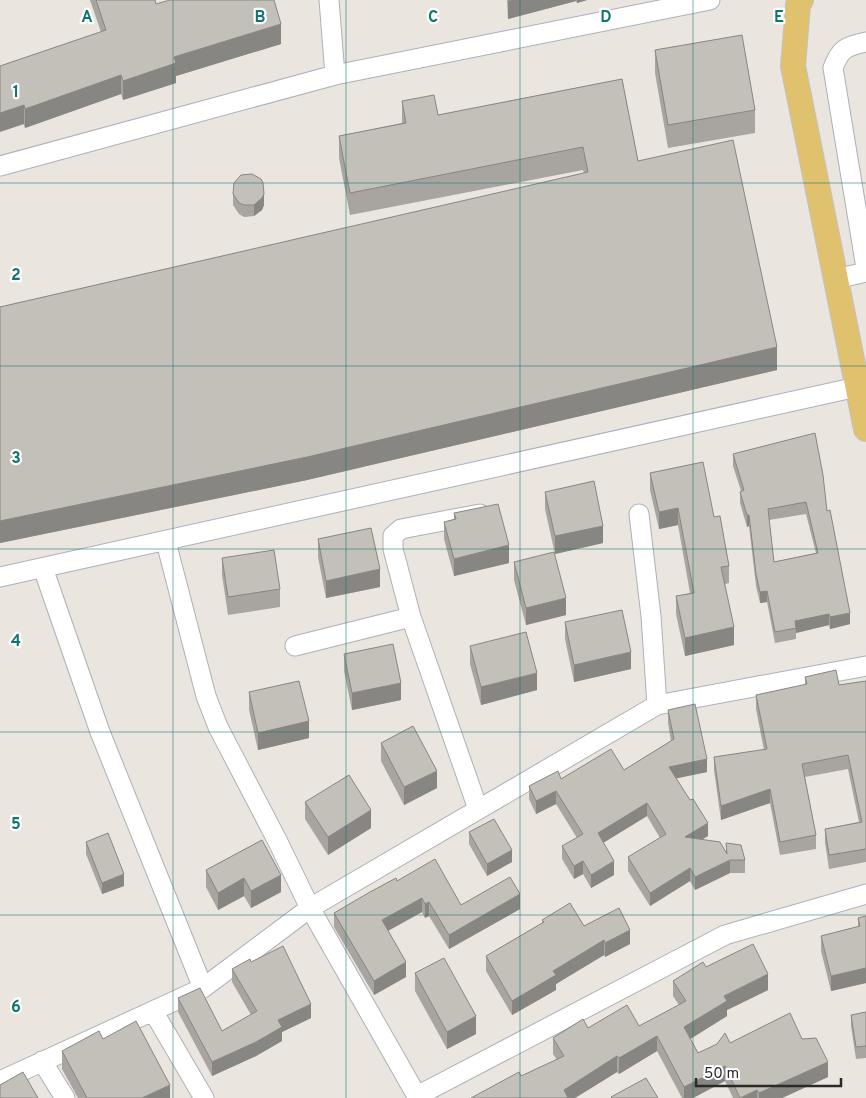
<svg xmlns="http://www.w3.org/2000/svg" width="866" height="1098" font-family="Overpass,sans-serif">
	<style>
		.lines { fill: none; stroke-linecap: round; stroke-linejoin: round }
		.minor-casing { stroke: #aeb0b9; stroke-width: 21 }
		.major-casing { stroke: #c3c3c3; stroke-width: 26 }
		.minor { stroke: #fff; stroke-width: 19 }
		.major { stroke: #e0c16e; stroke-width: 24 }
		.wall { fill: #a8a49f; fill-rule: evenodd }
		.shaded-wall { fill: #888682 }
		.building { fill: #c3bfb9; stroke: #888682; fill-rule: evenodd }
		.grid { fill: none; stroke: #0f766e; stroke-width: 1; stroke-opacity: 0.55 }
		.grid-label { font-size: 16px; text-anchor: middle; font-weight: bold; fill: #0f766e; stroke: #fff; stroke-width: 4.5; stroke-linejoin: round; paint-order: stroke }
	</style>
	<rect width="100%" height="100%" fill="#eae5de"/>
	<g class="lines">
		<g class="minor-casing">
			<path id="minor" d="M329,0L335,75
				M866,42C846,46 840,49 833,68L866,268
				M0,166L335,75L710,0
				M836,279L866,272
				M639,514L651,616L657,705
				M166,542L206,696L218,727L277,840L310,908L418,1098
				M43,568L100,732L203,988
				M0,577L857,387
				M295,646L411,617
				M478,809L411,617L393,549V536L401,529L480,514
				M153,1011L204,1098
				M42,1061L65,1098
				M0,1081L203,988L310,908L657,705L866,666
				M417,1096L725,935L866,894"/>
		</g>
		<g class="major-casing">
			<path id="major" d="M801,0L798,5L793,66L866,429"/>
		</g>
		<use href="#minor" class="minor"/>
		<use href="#major" class="major"/>
	</g>
	<path class="wall" d="M90,0H155L156,4L281,44L176,76V83L123,100L121,94L25,128L0,66L101,32Z
		M507,0H587L577,3L576,1L508,19Z
		M655,50L755,110V133L668,148L655,73Z
		M622,79L638,161L777,370L307,480L0,543V307L584,174L583,170L350,215L339,158V136L402,123V101L438,115Z
		M233,194L264,205L262,210L254,216L244,217L239,214L233,205Z
		M733,454L827,511L850,624L830,629L829,625L796,633V639L775,643L767,602L760,603L756,586L749,526L747,527L740,503V492L741,491L733,466ZM806,514L816,553L774,562L769,520Z
		M650,473L714,517L729,566V583L725,584L734,645L685,656L676,614V596L690,593L678,525L659,529L650,490Z
		M545,492L603,543L555,554L545,509Z
		M454,513L509,563L454,576L444,539V522L454,519Z
		M318,539L380,587L326,598L318,557Z
		M222,558L280,589V607L228,615L222,575Z
		M514,562L566,615L526,625L514,580Z
		M565,622L631,669L574,682L565,639Z
		M470,646L537,690L481,705L470,664Z
		M344,654L401,700L352,710L344,671Z
		M805,677L839,685L866,681V862L829,869L825,842V829L859,822L848,769L805,777L816,835V849L780,855L770,803L721,820L714,770V757L764,750L756,709V695L805,685Z
		M249,692L309,738L258,750L249,710Z
		M668,710L707,772L676,778L708,836L702,839L726,852V843L745,860V873H730L695,890L690,881L650,906L628,871V857L660,838L647,816L603,843L614,875L591,888L583,874L574,879L562,859V846L577,838L556,804L536,814L529,799V786L561,779L624,770L671,741L668,723Z
		M381,743L437,788L404,805L381,761Z
		M305,802L371,828L328,855L305,819Z
		M469,832L512,862L487,876L469,844Z
		M262,840L281,892L251,908L244,896L218,910L206,887V870Z
		M86,842L124,886L102,894L86,854Z
		M397,881L461,905L520,909L449,949L429,916L425,918L422,912L388,931L406,977L374,995L334,927V913Z
		M866,916V983L831,991L821,951V936L858,927V918Z
		M542,920L584,926L630,944L605,957L604,955L556,984V990L512,1015L486,971V956L542,923Z
		M251,962L311,1018L282,1032V1041L256,1056L212,1076L178,1012V998L222,1031L251,1015L232,982V969Z
		M706,967L768,990L727,1010V1016L690,1039L698,1053L730,1043L802,1039L828,1077L782,1098H733L725,1081L693,1098H682L657,1051L619,1074L617,1072L575,1098H471L557,1060L553,1054V1038L588,1028L639,1026L679,1005L673,996V981Z
		M415,973L476,1034L447,1049L415,991Z
		M866,1012V1058L856,1059L851,1026V1015Z
		M103,1039L170,1098H78L62,1069V1051Z"/>
	<path class="shaded-wall" d="M512,0H576V1L508,19V1Z
		M577,0H587L577,3Z
		M281,24V44L176,76V83L123,100V81L174,57Z
		M121,75V94L25,128V109Z
		M24,105V124L0,132V113Z
		M264,194V205L262,210L254,216V205Z
		M777,347V370L307,480L0,543V521Z
		M678,508V525L659,529V512Z
		M747,515H749V526L747,527Z
		M603,526V543L555,554V536Z
		M509,545V563L454,576V559Z
		M380,569V587L326,598V581Z
		M767,591V602L760,603V592Z
		M566,598V615L526,625V608Z
		M850,613V624L830,629V617Z
		M829,614V625L796,633L795,621Z
		M734,627V645L685,656V638Z
		M631,652V669L574,682V665Z
		M537,673V690L481,705V687Z
		M401,683V700L352,710V693Z
		M309,721V738L258,750V733Z
		M707,759V772L669,780V767Z
		M437,771V788L404,805V787Z
		M770,789V803L721,820V806Z
		M556,791V804L536,814V801Z
		M647,803V816L598,846V833Z
		M371,810V828L328,855V837Z
		M708,823V836L685,850V837Z
		M512,850V862L487,876V864Z
		M730,860V873L695,890V877Z
		M583,861V874L574,879V866Z
		M614,861V875L591,888V875Z
		M690,868V881L650,906V893Z
		M124,874V886L102,894V883Z
		M281,875V892L251,908V891Z
		M244,878V896L218,910V893Z
		M520,894V909L449,949V935Z
		M422,898V912L382,934V920Z
		M429,902V916L425,918V904Z
		M630,930V944L605,957V943Z
		M604,940V955L556,984V990L512,1015V1001L553,971Z
		M406,962V977L374,995V981Z
		M866,968V983L831,991V976Z
		M768,974V990L727,1010V1016L684,1043V1027L724,996Z
		M311,1004V1018L282,1032V1041L256,1056L212,1076V1062L278,1020Z
		M476,1016V1034L447,1049V1032Z
		M657,1036V1051L619,1074V1058Z
		M617,1056V1072L575,1098H564V1090Z
		M828,1062V1077L782,1098H759V1093Z
		M725,1066V1081L693,1098H684V1087Z
		M170,1085V1098H142Z
		M757,1090V1098H741Z"/>
	<path class="building" d="M96,0H155L156,4L170,0H274L281,24L174,57L176,63L123,81L121,75L25,109L24,105L0,113V66L106,30Z
		M742,35L755,110L668,125L655,50Z
		M622,79L638,161L733,140L777,347L307,457L0,521V307L588,172L583,147L350,193L339,136L406,123L402,101L434,95L438,115Z
		M252,174L261,179L263,183L264,194L262,198L254,205H244L239,203L233,194L234,183L241,175Z
		M815,433L823,475L827,511L830,510L850,613L830,617L829,614L795,621L796,628L775,632L767,591L760,592L756,574L749,515H747L740,492L744,490L733,454ZM806,502L818,553L774,562L768,509Z
		M703,462L714,517L720,516L729,566L721,567L734,627L685,638L676,596L694,593L678,508L659,512L650,473Z
		M594,481L603,526L555,536L545,492Z
		M498,504L509,545L454,559L444,522L456,519L454,513Z
		M371,528L380,569L326,581L318,539Z
		M274,550L280,589L228,597L222,558Z
		M554,552L566,598L526,608L514,562Z
		M622,610L631,652L574,665L565,622Z
		M526,632L537,673L481,687L470,646Z
		M393,644L401,683L352,693L344,654Z
		M836,670L839,685L866,681V849L829,855L825,829L862,822L848,755L802,764L816,835L780,842L770,789L721,806L714,757L767,749L756,695L807,684L805,677Z
		M299,681L309,721L258,733L249,692Z
		M695,704L707,759L669,767L690,800L693,799L708,823L685,837L720,842L727,854L726,843L741,845L745,860H730L695,877L690,868L650,893L628,857L666,834L647,803L598,833L614,861L591,875L583,861L574,866L562,846L583,834L556,791L536,801L529,786L558,771L561,779L611,749L624,770L674,739L668,710Z
		M413,726L437,771L404,787L381,743Z
		M349,775L371,810L328,837L305,802Z
		M494,819L512,850L487,864L469,832Z
		M108,833L124,874L102,883L86,842Z
		M262,840L281,875L251,891L244,878L218,893L206,870Z
		M435,859L461,905L510,877L520,894L449,935L429,902L425,904L422,898L382,920L406,962L374,981L334,913L370,892L396,878L397,881Z
		M570,903L584,926L619,908L630,930L605,943L604,940L553,971L556,975L512,1001L486,956L544,922L542,920Z
		M866,916V968L831,976L821,936L860,926L858,918Z
		M753,944L768,974L724,996L727,1001L684,1027L698,1053L717,1044L725,1033L730,1043L790,1013L802,1039L816,1038L828,1062L759,1093L757,1090L740,1098L725,1066L684,1087L657,1036L619,1058L617,1056L564,1090L568,1098H471L519,1072L521,1076L564,1056L553,1038L583,1019L588,1028L627,1005L639,1026L686,1001L673,981L703,962L706,967Z
		M283,946L311,1004L278,1020L282,1027L256,1042L212,1062L178,998L200,988L222,1031L257,1011L232,969L250,959L251,962Z
		M444,958L476,1016L447,1032L415,973Z
		M866,1012V1046L856,1047L851,1015Z
		M136,1021L170,1085L142,1098H87L62,1051L99,1031L103,1039Z
		M23,1072L38,1098H0V1085Z
		M646,1078L658,1098H612L611,1097Z"/>
	<path class="grid" d="M173,0V1098M346,0V1098M520,0V1098M693,0V1098M0,183H866M0,366H866M0,549H866M0,732H866M0,915H866"/>
	<g class="grid-label">
		<text x="87" y="22">A</text>
		<text x="260" y="22">B</text>
		<text x="433" y="22">C</text>
		<text x="606" y="22">D</text>
		<text x="779" y="22">E</text>
		<text x="16" y="97">1</text>
		<text x="16" y="280">2</text>
		<text x="16" y="463">3</text>
		<text x="16" y="646">4</text>
		<text x="16" y="829">5</text>
		<text x="16" y="1012">6</text>
	</g>
	<path d="M696 1078v8h145v-8" fill="none" stroke="#2a2a2a" stroke-width="2.5"/>
	<text x="704" y="1078" font-size="15" fill="#2a2a2a" stroke="#ffffff" stroke-width="4" paint-order="stroke">50 m</text>
</svg>
